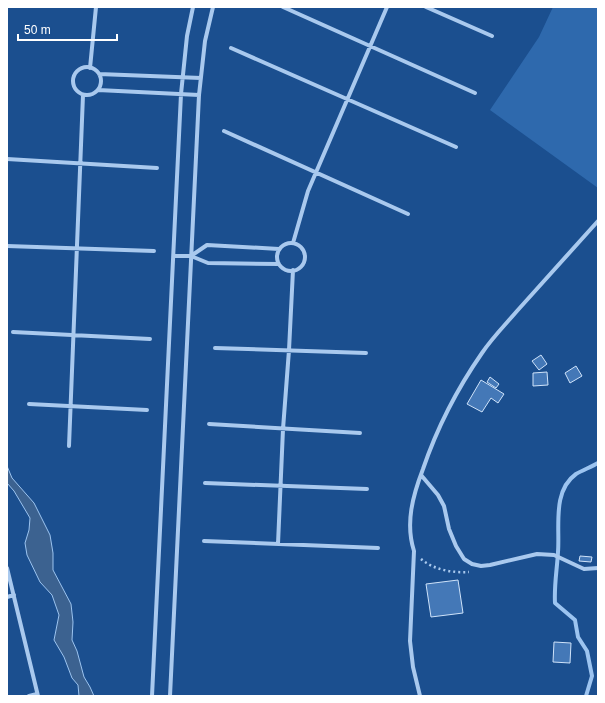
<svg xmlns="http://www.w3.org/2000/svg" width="605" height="703" font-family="Arial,sans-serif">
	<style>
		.green { fill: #2e69ad }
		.water { fill: #3c6290; stroke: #9cc4f0 }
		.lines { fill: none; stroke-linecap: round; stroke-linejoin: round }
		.stream { stroke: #9cc4f0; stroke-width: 4 }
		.building { fill: #4478b7; stroke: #cfe3fa }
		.path { stroke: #a9c9ee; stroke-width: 2.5; stroke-dasharray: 2 3; stroke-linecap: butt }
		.street { stroke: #a9c9ee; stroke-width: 4 }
	</style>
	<rect width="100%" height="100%" fill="#1b4f8f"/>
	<path class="green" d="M553,7H598V188L490,110L539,37Z"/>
	<path class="water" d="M7,466L12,478L34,503L50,535L53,553V570L71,604L73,622L72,640L77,651L84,677L90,687L94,696H79L78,685L72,678L64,657L54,640L59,615L52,595L40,582L27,555L25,543L29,530L30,518L14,491L7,483Z"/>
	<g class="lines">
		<path class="stream" d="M586,696L592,676L587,651L578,637L575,620L555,603C554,585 557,570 558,552C560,527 552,491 576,474C583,470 591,467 598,463"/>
	</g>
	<path class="building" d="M541,355L547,364L539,370L532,361Z
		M576,366L582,376L570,383L565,373Z
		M547,372L548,385L533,386V373Z
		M490,377L499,384L496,388L487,382Z
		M481,380L504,394L498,403L491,398L482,412L467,404Z
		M580,556L592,557L591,562L579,561Z
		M458,580L463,613L431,617L426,584Z
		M554,642L571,643L570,663L553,662Z"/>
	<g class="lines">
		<path class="path" d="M421,559C434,570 453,573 469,572"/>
		<path class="street" d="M283,7L475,93
			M426,7L492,36
			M231,48L456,147
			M73 81a14 14 0 1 1 28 0a14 14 0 1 1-28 0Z
			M90,68L96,7
			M99,74L201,78
			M98,90L199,95
			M224,131L408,214
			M7,159L157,168
			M293,243L308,191L387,7
			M277 257a14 14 0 1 1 28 0a14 14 0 1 1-28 0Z
			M7,246L154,251
			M173,256H191L208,263L279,264
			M191,256L207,245L279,249
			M13,332L150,339
			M215,348L366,353
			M29,404L147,410
			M209,424L360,433
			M69,446L83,95
			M421,475L438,495L444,506L449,529L456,546L464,559L472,564L481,566L490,565L537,554L554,555L584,569L598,568
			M205,483L367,489
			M204,541L378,548
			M278,544L283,429L289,350L293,270
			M7,568L38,696
			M7,597L14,595
			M29,696L37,694
			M152,696L181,94L187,36L193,7
			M170,696L199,95L205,41L213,7
			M420,696L413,667L410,641L414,551C405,523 413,495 423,469C437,428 457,389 482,353C492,338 505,325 517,311C544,281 571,251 598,221"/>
	</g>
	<rect width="605" height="703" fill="none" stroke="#ffffff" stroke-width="16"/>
	<path d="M18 34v6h99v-6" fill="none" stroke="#ffffff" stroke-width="2"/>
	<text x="24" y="34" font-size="12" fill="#ffffff" stroke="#1b4f8f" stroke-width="3" paint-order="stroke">50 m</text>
</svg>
